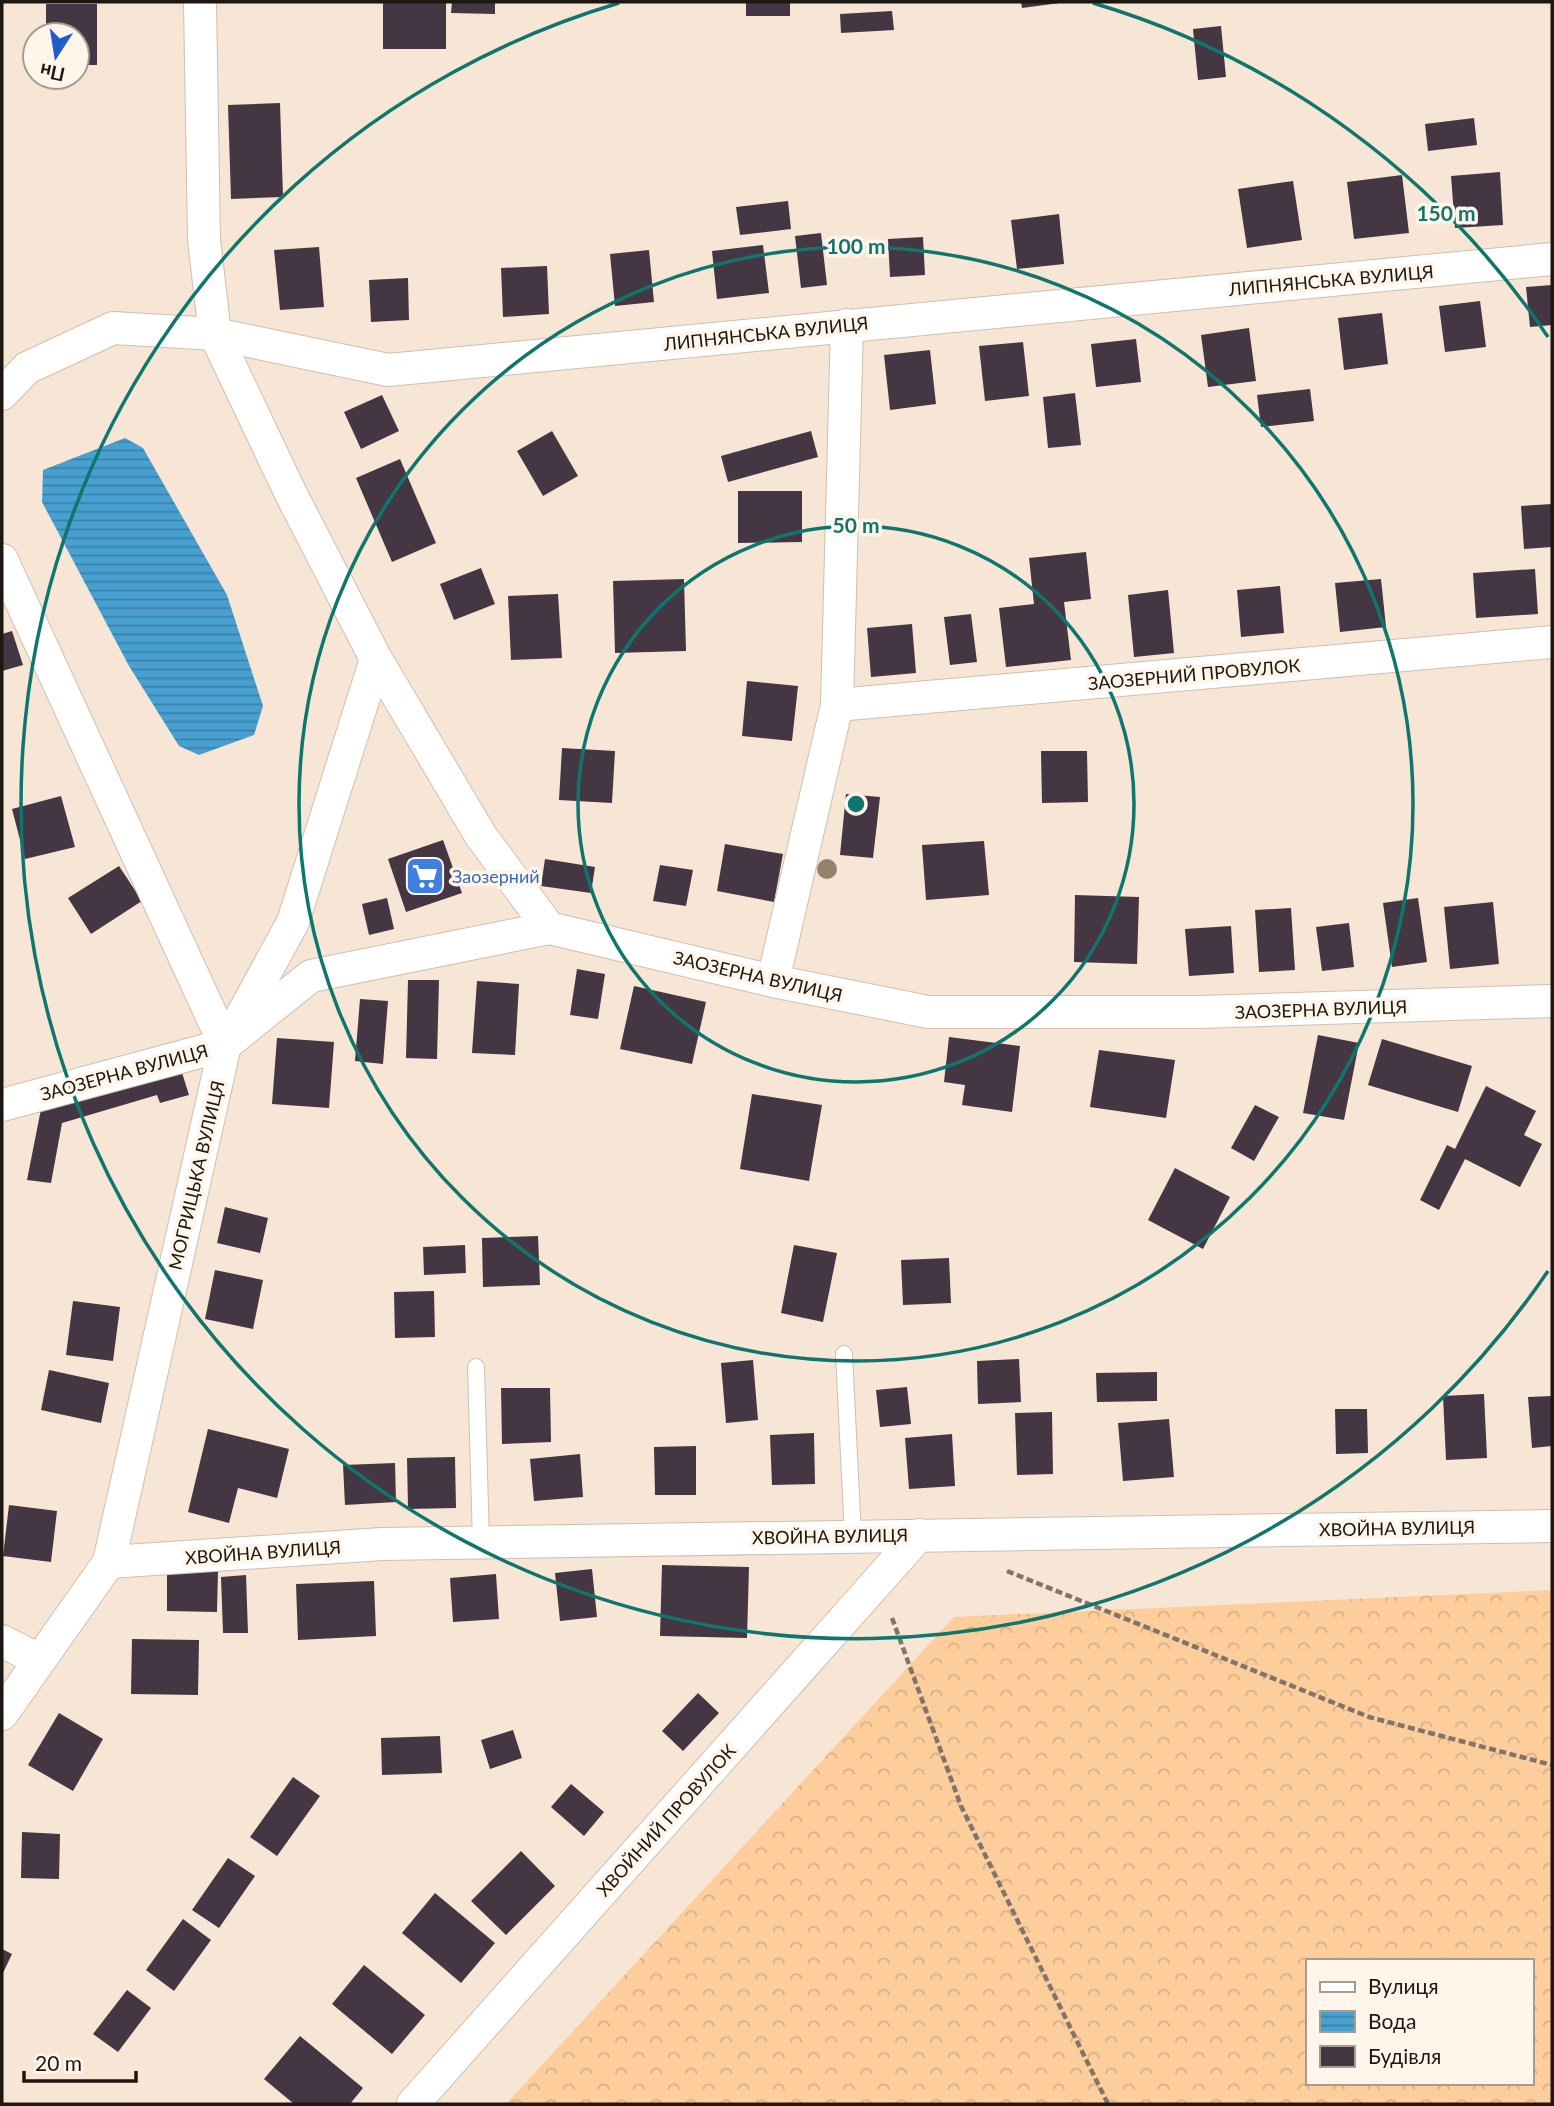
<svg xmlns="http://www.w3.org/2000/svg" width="1554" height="2106" font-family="Lato,sans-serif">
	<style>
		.forest { fill: url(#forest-crowns); fill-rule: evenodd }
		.water { fill: url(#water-rules) }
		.building { fill: #443642 }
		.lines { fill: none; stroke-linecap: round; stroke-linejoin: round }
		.service-casing { stroke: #cfbfaf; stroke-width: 18 }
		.minor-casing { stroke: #cfbfaf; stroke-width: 34 }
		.path { stroke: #80756a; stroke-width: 4.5; stroke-dasharray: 7 3.5; stroke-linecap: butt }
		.service { stroke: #fff; stroke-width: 16 }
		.minor { stroke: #fff; stroke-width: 32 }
		.tree { fill: #96816a }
		.ring { fill: none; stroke: #0f766e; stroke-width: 3.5 }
		.labels { text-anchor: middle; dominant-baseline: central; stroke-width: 7; stroke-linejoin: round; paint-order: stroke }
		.street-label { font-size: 18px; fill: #1d1711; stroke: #fff5eb }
		.shop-label { font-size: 18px; fill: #366cbe; stroke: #fff5eb; text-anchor: start }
		.centre { fill: #0f766e; stroke: #fff5eb; stroke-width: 3.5 }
		.ring-label { font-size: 21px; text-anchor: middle; font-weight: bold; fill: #0f766e; stroke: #fff5eb; stroke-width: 7; stroke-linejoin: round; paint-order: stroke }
	</style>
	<defs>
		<pattern id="forest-crowns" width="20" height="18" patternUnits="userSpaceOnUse" patternTransform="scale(1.75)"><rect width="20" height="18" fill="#fdcd9c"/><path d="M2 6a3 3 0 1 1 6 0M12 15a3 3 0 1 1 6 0" fill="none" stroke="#d8af85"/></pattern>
		<pattern id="water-rules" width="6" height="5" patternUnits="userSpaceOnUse" patternTransform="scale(1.75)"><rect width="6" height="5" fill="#48a0d1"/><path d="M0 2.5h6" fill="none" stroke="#3b81a8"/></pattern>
	</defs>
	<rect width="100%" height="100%" fill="#f7e6d6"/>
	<path class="forest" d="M1552,1590V2104H506L954,1617ZM1307,1961H1531V2083H1307Z"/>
	<path class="water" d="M125,438L143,448L227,595L263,706L254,735L199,755L179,746L129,666L42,502L43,470Z"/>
	<path class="building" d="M383,2H446V49H383Z
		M452,2H495V14L451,13Z
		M746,2H790V16H746Z
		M1021,2H1059L1060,3L1022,8Z
		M46,4H97V65H77V35H46Z
		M892,11L894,30L841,33L840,14Z
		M1221,26L1226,77L1198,80L1193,29Z
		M280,103L283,197L231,199L228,105Z
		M1474,118L1477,145L1428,151L1425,124Z
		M1500,172L1503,225L1455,228L1451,176Z
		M1402,175L1409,233L1354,239L1347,182Z
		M1293,181L1302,240L1247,248L1238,189Z
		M788,201L791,229L740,235L736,207Z
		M1059,214L1064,264L1017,269L1011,220Z
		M821,233L827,285L801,288L795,236Z
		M923,237L925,275L890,277L888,239Z
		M763,245L769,293L717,299L712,251Z
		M319,247L324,307L280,310L274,250Z
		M649,250L654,302L615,306L610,254Z
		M547,266L549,314L503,317L501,268Z
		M408,278L409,320L371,322L369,280Z
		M1552,285V325L1530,327L1526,287Z
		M1480,301L1486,347L1445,352L1439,306Z
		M1382,313L1388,364L1344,370L1338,318Z
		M1249,328L1256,381L1208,387L1201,335Z
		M1136,339L1141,382L1096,387L1091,344Z
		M1023,342L1029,396L985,401L979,346Z
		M930,350L936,404L890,410L884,355Z
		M1310,389L1314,421L1261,427L1257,395Z
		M1075,393L1081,445L1048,448L1043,397Z
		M382,395L399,431L361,449L344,412Z
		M552,431L578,476L543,496L517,451Z
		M811,431L818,457L728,482L721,456Z
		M400,459L436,543L392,562L356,478Z
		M738,491H802V542L738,543Z
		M1552,504V547L1524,549L1521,506Z
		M1086,552L1091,599L1064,602L1071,660L1006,667L999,608L1034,604L1029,558Z
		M481,568L495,604L454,620L440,584Z
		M1535,569L1538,614L1476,618L1473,573Z
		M684,579L686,651L615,653L613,581Z
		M1381,579L1386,627L1340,632L1335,583Z
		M1280,586L1284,633L1241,637L1237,590Z
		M1168,590L1174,653L1134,657L1128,595Z
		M558,594L562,658L511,660L508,596Z
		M971,614L977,662L950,665L944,617Z
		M912,624L916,673L871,677L867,628Z
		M12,631L23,665L2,671V634Z
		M747,681L798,686L792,741L742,736Z
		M562,748L615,751L612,803L559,800Z
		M1041,751H1087L1088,802L1042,803Z
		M846,794L880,797L873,858L840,855Z
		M61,796L75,847L25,859L12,809Z
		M443,840L462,893L406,912L388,859Z
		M984,841L989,895L926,900L922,845Z
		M725,844L783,854L774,902L717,891Z
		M545,859L595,867L591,893L541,886Z
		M660,865L693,870L686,906L653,901Z
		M119,866L142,901L91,934L68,898Z
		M1075,895L1139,897L1137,964L1074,962Z
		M387,898L394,929L369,935L362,904Z
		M1418,898L1427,962L1392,967L1383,903Z
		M1493,902L1499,964L1450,969L1444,907Z
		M1291,908L1295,970L1259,972L1255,910Z
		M1349,923L1354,967L1322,971L1316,927Z
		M1231,926L1234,973L1189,976L1185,929Z
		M577,969L605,974L598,1019L570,1015Z
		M408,980H439L437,1059L406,1058Z
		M477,981L519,984L515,1055L472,1053Z
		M634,986L706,1002L692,1064L620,1049Z
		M360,999L388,1001L383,1064L355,1061Z
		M1318,1035L1359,1043L1344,1120L1303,1113Z
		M949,1037L1020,1046L1012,1112L962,1105L965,1085L944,1082Z
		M277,1038L334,1042L329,1108L272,1104Z
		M1382,1039L1472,1066L1458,1112L1368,1085Z
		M1099,1050L1175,1060L1166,1118L1090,1107Z
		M179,1063L189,1095L160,1103L157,1095L62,1123L51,1183L27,1180L42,1104Z
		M1486,1086L1536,1111L1524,1135L1542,1144L1520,1187L1465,1159L1439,1210L1420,1200L1447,1145L1455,1149Z
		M752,1094L822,1105L809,1181L740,1169Z
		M1255,1105L1279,1117L1254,1161L1231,1148Z
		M1175,1168L1230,1197L1203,1249L1148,1220Z
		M225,1207L268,1218L260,1253L217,1243Z
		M538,1236L540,1285L483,1287L482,1238Z
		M465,1245L466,1273L424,1275L423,1247Z
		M794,1245L837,1253L823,1322L781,1313Z
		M949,1258L951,1303L903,1305L901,1260Z
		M215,1270L263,1280L253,1329L205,1319Z
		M434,1291L435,1337L395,1338L394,1292Z
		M73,1301L120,1307L113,1361L66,1355Z
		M1019,1359L1021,1402L978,1404L977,1361Z
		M753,1360L758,1420L726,1423L721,1363Z
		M49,1370L109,1383L101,1423L41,1410Z
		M1157,1372V1401L1097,1402L1096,1373Z
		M907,1387L911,1424L880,1427L876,1390Z
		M501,1388H550L551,1442L502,1444Z
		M1484,1394L1487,1458L1446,1460L1443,1396Z
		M1552,1396V1446L1532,1448L1528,1397Z
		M1335,1409H1367L1368,1453L1336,1454Z
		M1052,1412L1053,1474L1017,1475L1015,1413Z
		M1169,1419L1174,1477L1123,1481L1118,1423Z
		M208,1429L289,1449L277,1498L238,1488L229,1523L188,1512Z
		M814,1433L815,1484L772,1485L770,1435Z
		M952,1434L955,1486L909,1489L905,1438Z
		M696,1446V1495H655L654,1447Z
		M580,1454L583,1497L534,1501L530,1459Z
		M455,1457L456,1508L408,1509L407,1458Z
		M395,1463L396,1502L345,1505L343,1465Z
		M9,1505L57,1511L51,1562L3,1556Z
		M662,1565L749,1567L747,1638L660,1636Z
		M592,1569L597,1617L560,1621L555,1573Z
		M167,1570L218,1571L217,1612L167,1611Z
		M496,1574L499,1619L453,1622L450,1578Z
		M246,1575L248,1633H223L221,1577Z
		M374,1581L376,1636L298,1640L296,1584Z
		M132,1639L199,1640L198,1695L131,1694Z
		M698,1693L719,1713L683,1751L662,1731Z
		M59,1713L103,1739L73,1791L28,1765Z
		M513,1730L522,1758L490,1769L481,1740Z
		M440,1736L442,1773L382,1775L381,1738Z
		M293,1777L320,1796L277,1856L250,1837Z
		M571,1784L604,1812L584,1836L551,1807Z
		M22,1832L60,1834L59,1879L21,1878Z
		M521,1851L555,1886L506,1935L471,1901Z
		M228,1858L255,1876L219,1928L192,1910Z
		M435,1893L495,1943L461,1983L402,1933Z
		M183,1919L211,1940L174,1991L146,1970Z
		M2,1949L12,1954L2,1975Z
		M364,1965L425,2015L392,2054L332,2004Z
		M127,1990L151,2008L118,2052L93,2034Z
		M300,2036L363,2088L350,2104H294L264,2079Z"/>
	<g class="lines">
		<g class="service-casing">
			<path id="service" d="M844,1354L853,1536
				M476,1367L481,1542"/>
		</g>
		<g class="minor-casing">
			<path id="minor" d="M200,2L204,240L215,334L291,494L376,659L293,922L233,1032
				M2,394L27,368L113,328L215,334L388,370L1552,259
				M2,560L225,1045L109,1562L2,1714
				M376,659L481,836L549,928
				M837,705L1552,642
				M773,981L837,705L847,325
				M2,1105L225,1045L311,976L549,928L773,981L928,1012H1200L1552,1001
				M109,1562L382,1544L1552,1526
				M2,1641L39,1660
				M413,2104L919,1535"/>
		</g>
		<path class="path" d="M1007,1571L1369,1717L1552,1765
			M892,1618L961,1806L1108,2104"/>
		<use href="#service" class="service"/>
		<use href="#minor" class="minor"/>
	</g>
	<circle class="tree" cx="827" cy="869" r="10"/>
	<g class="ring">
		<circle cx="856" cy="804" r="278"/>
		<circle cx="856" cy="804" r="557"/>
		<path d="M1548 1271A835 835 0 1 1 619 3M1093 3A835 835 0 0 1 1548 337"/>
	</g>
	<defs>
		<g id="supermarket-square" transform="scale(2.0125)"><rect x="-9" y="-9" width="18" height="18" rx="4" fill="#3f7fe0" stroke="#fff5eb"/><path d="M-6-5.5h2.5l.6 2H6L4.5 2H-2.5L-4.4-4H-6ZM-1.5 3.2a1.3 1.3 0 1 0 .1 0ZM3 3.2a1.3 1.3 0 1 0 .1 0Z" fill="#fff"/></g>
	</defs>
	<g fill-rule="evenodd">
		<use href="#supermarket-square" x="425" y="876"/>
	</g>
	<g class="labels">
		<g class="street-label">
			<text transform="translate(1331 280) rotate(-5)">ЛИПНЯНСЬКА ВУЛИЦЯ</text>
			<text transform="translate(766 333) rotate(-6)">ЛИПНЯНСЬКА ВУЛИЦЯ</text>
			<text transform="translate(1194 674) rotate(-5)">ЗАОЗЕРНИЙ ПРОВУЛОК</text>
			<text transform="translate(758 976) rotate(13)">ЗАОЗЕРНА ВУЛИЦЯ</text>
			<text transform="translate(1321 1009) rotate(-2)">ЗАОЗЕРНА ВУЛИЦЯ</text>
			<text transform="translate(124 1072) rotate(-15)">ЗАОЗЕРНА ВУЛИЦЯ</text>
			<text transform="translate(196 1175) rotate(-77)">МОГРИЦЬКА ВУЛИЦЯ</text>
			<text transform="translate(1397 1528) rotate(-1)">ХВОЙНА ВУЛИЦЯ</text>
			<text transform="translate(830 1536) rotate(-1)">ХВОЙНА ВУЛИЦЯ</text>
			<text transform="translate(263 1552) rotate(-4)">ХВОЙНА ВУЛИЦЯ</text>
			<text transform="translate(666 1820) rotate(-48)">ХВОЙНИЙ ПРОВУЛОК</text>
		</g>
		<g class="shop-label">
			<text x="452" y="876">Заозерний</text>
		</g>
	</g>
	<circle cx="856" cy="804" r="10" class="centre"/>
	<g class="ring-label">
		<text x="1446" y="221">150 m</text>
		<text x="856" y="254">100 m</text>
		<text x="856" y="533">50 m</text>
	</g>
	<rect width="1554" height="2106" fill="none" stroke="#1d1711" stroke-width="7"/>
	<rect x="1306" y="1959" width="228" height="126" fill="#fff5eb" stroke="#a59c94" stroke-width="2"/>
	<rect x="1320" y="1982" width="35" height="10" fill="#ffffff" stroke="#a59c94" stroke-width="2"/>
	<text x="1368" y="1994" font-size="21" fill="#1d1711">Вулиця</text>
	<rect x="1320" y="2011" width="35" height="21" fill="url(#water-rules)" stroke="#a59c94" stroke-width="2"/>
	<text x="1368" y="2029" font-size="21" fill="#1d1711">Вода</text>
	<rect x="1320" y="2046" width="35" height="21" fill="#443642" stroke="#a59c94" stroke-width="2"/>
	<text x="1368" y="2064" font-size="21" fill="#1d1711">Будівля</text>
	<g transform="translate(56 56) rotate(192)"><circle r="33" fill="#fff5eb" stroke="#a59c94" stroke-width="2"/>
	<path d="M0-5L12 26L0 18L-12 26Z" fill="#1f5eca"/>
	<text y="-10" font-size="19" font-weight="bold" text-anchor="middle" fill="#1d1711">Пн</text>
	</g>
	<path d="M24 2071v10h112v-10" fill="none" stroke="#1d1711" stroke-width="3.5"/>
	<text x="35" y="2071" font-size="21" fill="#1d1711" stroke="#fff5eb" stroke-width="5" paint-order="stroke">20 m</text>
</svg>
